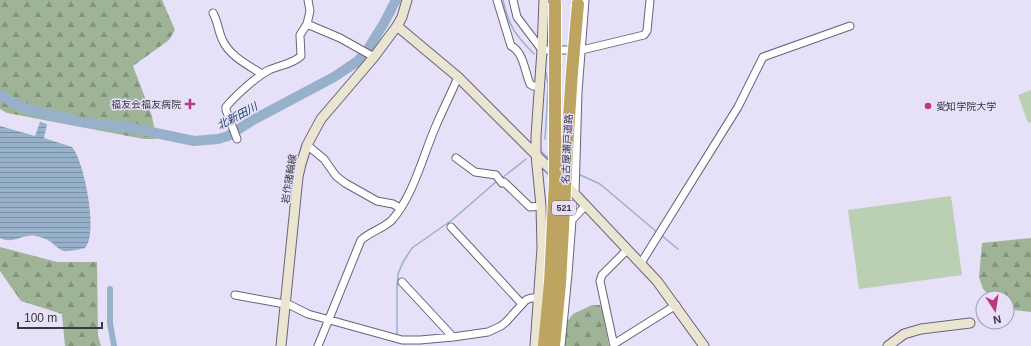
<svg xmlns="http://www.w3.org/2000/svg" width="1031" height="346" font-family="Helvetica,'Noto Sans JP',sans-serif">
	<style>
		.forest { fill: url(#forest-firs) }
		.pitch { fill: #bbcfb2 }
		.water { fill: url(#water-rules) }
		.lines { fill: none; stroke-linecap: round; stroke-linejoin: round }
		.stream { stroke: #98b1cb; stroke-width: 1.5 }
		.canal { stroke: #98b1cb; stroke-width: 6 }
		.river { stroke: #98b1cb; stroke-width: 10 }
		.street-casing { stroke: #696379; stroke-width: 9 }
		.secondary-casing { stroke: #696379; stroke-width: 11 }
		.highway-casing { stroke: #fff; stroke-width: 14 }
		.street { stroke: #fff; stroke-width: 7 }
		.secondary { stroke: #ebe4d0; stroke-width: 9 }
		.highway { stroke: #bda461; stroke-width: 12 }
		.highway-bridge-casing { stroke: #fff; stroke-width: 14; stroke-linecap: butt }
		.highway-bridge { stroke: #bda461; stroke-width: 12 }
		.poi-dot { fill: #bc3980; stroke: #e6e0f9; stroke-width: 1.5 }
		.labels { text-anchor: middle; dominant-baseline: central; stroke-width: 3; stroke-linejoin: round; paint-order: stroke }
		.shield { fill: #e6e0f9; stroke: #6e6a79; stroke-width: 1 }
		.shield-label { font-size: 9px; font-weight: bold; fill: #3a3842 }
		.poi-label { font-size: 10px; fill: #3a3842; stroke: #e6e0f9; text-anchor: end }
		.street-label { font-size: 10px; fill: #3a3842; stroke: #e6e0f9 }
		.water-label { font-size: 11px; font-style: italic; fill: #1c4368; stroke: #e6e0f9 }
	</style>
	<defs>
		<pattern id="forest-firs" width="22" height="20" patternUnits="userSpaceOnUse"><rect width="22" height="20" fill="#9fb396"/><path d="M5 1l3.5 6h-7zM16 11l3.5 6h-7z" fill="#83937c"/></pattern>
		<pattern id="water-rules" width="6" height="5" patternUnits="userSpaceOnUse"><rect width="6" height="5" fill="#98b1cb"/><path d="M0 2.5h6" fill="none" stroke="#7d91a6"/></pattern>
	</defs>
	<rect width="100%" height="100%" fill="#e6e0f9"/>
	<path class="forest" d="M0,0H162L175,30L169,40L133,66L152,116L156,139H144L7,113L0,109Z
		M1031,238V312L1007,309V298H992L983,289L979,277L982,243Z
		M0,247L57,262H97L98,336L101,346H65L62,314L21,301L0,271Z
		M592,305H600L603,314L609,346H564L566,323L573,314Z"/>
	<path class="pitch" d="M1031,90V122L1028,123L1018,95Z
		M951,196L962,275L859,289L848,210Z"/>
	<path class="water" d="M40,122L47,124L44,138L72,147C84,160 99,235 85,248C79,249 70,252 64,251C58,249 55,245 51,242C47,239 41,237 36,236C24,233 13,245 0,238V126L35,136Z"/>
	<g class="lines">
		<path class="stream" d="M503,0C509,26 515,35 534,54
			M545,69L548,83V90L545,139
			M542,152L549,159
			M578,174L600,184L658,233
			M502,178L526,159
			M661,235L678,249
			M397,336V289L398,274L403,262L412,248L452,220L497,181"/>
		<path class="canal" d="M110,289V323L114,346"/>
		<path class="river" d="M0,95L20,106L33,111L82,122L132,128L194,141L218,139L228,136L253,120L334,77L358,61L368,49L384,23L396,0"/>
		<g class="street-casing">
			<path id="street" d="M497,0L511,46C523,51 525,72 530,84L533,86H539
				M513,0L517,17L542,50H582L644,35L647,31L650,0
				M213,13C218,22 218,30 222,39C229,56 248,65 262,74
				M307,24L340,38L374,57
				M237,139L226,110V107C235,96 257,76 269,70C280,65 293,64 301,56L300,35L307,24L310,11L308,0
				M307,145L324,159L336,176L345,183L377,201L393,204L400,208
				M456,158L475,172L496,175L502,183L504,182L530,207L541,206
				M575,194L578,92L585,0
				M451,227L522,304
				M641,263L738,107L763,57L850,26
				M402,282L453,337
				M235,295L290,305L308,314L402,340H420L453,337L488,332L501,326L506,322L526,300L531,298H539
				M614,344L676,305
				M318,346L361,240C370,232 384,228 392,220C413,196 423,156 435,128C442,111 451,94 458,77
				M561,346L568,274L572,220L586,205
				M614,346L600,281L602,275L627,250"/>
		</g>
		<g class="secondary-casing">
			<path id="secondary" d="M397,26L458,77L575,194L657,281L704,346
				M281,346L298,177L301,164L307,145L321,119L374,57L397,26L402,17L407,0
				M535,346L542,248L541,206L536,155V136L542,50L544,0
				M888,346L904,334L921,329L970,323"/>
		</g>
		<g class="highway-casing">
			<path id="highway" d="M555,76V135
				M568,133L572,72
				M544,346L550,283
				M554,346L560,284"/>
		</g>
		<use href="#street" class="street"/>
		<use href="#secondary" class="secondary"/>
		<use href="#highway" class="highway"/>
		<g class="highway-bridge-casing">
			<path id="highway-bridge" d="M555,3V76
				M572,72L578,4
				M550,283L555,180V135
				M560,284L568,133"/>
		</g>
		<use href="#highway-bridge" class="highway-bridge"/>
	</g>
	<g class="poi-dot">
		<path d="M188 98h4v4h4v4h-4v4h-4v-4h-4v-4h4z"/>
		<circle cx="928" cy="106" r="4"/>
	</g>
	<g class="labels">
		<rect class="shield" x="552" y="201" width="24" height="14" rx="3"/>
		<g class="shield-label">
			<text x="564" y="208">521</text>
		</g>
		<g class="poi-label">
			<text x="181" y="104">福友会福友病院</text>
			<text x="936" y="106" text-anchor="start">愛知学院大学</text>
		</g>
		<g class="street-label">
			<text transform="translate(567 149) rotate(-87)">名古屋瀬戸道路</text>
			<text transform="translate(289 179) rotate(-81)">岩作諸輪線</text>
		</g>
		<g class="water-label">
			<text transform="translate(237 116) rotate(-28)">北新田川</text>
		</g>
	</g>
	<g transform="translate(995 310) rotate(168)"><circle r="19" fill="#e6e0f9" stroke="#a19db0"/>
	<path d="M0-3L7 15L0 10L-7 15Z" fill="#bc3980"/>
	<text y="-6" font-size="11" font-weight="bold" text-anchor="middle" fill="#3a3842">N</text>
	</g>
	<path d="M18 322v6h84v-6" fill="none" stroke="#3a3842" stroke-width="2"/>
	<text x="24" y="322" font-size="12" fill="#3a3842" stroke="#e6e0f9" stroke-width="3" paint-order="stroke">100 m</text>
</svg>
